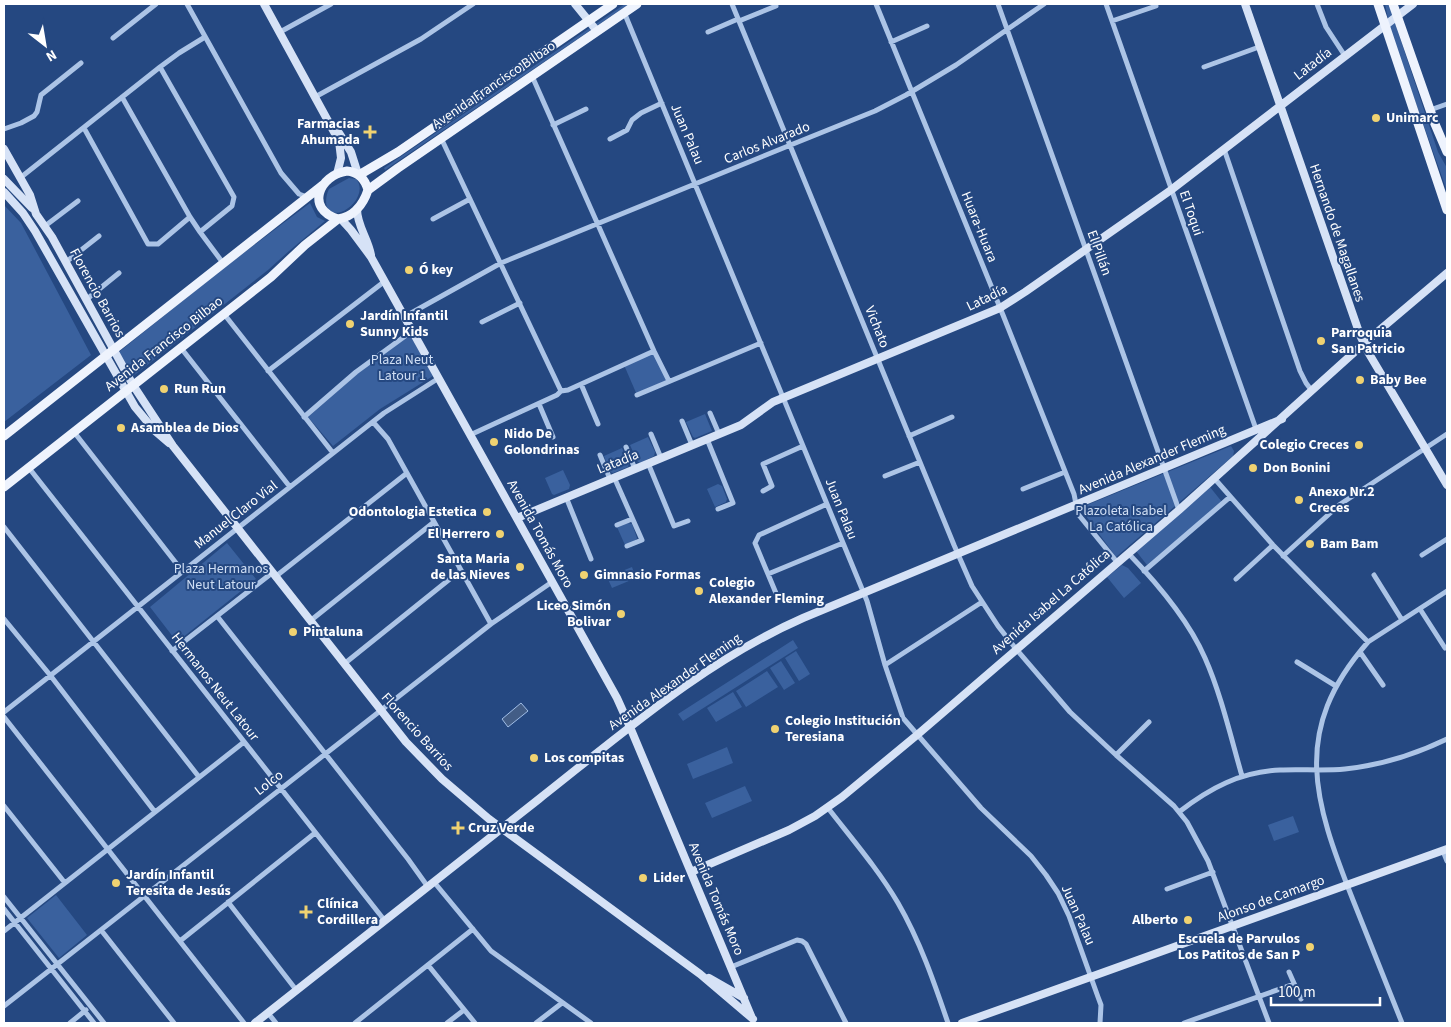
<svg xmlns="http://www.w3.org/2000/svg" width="1451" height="1027" font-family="'Source Sans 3',sans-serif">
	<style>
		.green { fill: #3a619e }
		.water { fill: #435d86; stroke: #a1bee7 }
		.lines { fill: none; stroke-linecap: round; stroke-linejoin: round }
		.street { stroke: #acc4e6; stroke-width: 5 }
		.secondary { stroke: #d6e2f6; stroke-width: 8 }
		.primary { stroke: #eef3fd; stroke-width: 9 }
		.poi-dot { fill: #f0d271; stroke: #254881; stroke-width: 2 }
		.labels { text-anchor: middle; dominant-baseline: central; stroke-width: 4; stroke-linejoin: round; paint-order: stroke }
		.street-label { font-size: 14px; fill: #fff; stroke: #254881 }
		.poi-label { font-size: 14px; font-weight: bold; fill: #fff; stroke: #254881; text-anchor: start }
		.park-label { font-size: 14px; fill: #d0dff5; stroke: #254881 }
	</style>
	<rect width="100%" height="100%" fill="#254881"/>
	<path class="green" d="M625,4H629L385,170L384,168Z
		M1385,4H1388L1390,8L1438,152L1447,168V191L1391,33Z
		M349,178L356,179C366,190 354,208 341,212C324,217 324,199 329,189Z
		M310,203L317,217L325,221L289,251L268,270L132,377L119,352L221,270Z
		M4,205L21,223L91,355L4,422Z
		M410,335L433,376L380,409L333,446L308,417L358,373Z
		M654,351L669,381L637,395L624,365Z
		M705,414L712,431L695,438L693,437L686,422Z
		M648,437L655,452L654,456L640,463L637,461L630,445Z
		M1231,446L1234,451L1233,456L1116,557L1086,516L1082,507Z
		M622,448L629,463L628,467L613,473L610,472L604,456Z
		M563,470L570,485L569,489L554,495L552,494L545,478Z
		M718,484L722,486L727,499L726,502L715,507L707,489Z
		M1210,487L1222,502L1147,565L1136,551Z
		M628,523L632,524L637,538L636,540L625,545L617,527Z
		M227,543L256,579L177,642L150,607Z
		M1122,565L1128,568L1141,583L1124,598L1107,577Z
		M632,567L636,578L612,588L607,577Z
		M793,640L798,648L683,721L678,714Z
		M796,651L810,674L799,681L785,658Z
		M781,661L795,683L784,690L770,668Z
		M767,671L778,687L746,707L736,691Z
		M733,692L742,707L716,722L707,708Z
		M727,747L733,763L693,779L687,764Z
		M745,786L752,801L712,818L705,803Z
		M1293,816L1299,832L1274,841L1268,825Z
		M56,895L87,935L59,958L27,918Z"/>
	<path class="water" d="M521,703L528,711L508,727L502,719Z"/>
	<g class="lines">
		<path class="street" d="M187,4L281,173L299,194L307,197
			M732,4L954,545L972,586L998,626L1016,649L1070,712L1116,755L1174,806L1187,822L1208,861L1269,1023
			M876,4L1003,315L1074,494L1078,514L1117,562
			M998,4L1179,510
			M1106,4L1256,429
			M1317,4L1326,27L1345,56
			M624,12L867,601L885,665L903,718L981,808L1031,856L1046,875L1058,893L1069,916L1098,997L1101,1005L1100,1023
			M739,21L776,6
			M1112,21L1156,6L1155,4
			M280,32L331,4
			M708,32L738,19
			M113,38L156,4
			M891,42L927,26
			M160,67L234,197L232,206L200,232
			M1204,67L1259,47
			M532,76L654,351L669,381
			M122,97L190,217L200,232L223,263
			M315,97L421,39L473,4
			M1430,110L1447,104
			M553,125L586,109
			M84,128L148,244H158L190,217
			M4,129L21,123L34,116L37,112L41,95L81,63
			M441,138L561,391
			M610,139L627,130L632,120L641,113L662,103
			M1224,149L1300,371L1306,383L1312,391
			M20,178L160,67L179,53L205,37
			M433,219L470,199
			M45,226L78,201
			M66,262L99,236
			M87,299L119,273
			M224,314L333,453
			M404,317L501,263L798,142L875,111L906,95L956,65L1044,4
			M482,322L520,303
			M181,348L290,487
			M268,371L385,281
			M581,384L598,424
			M637,395L761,343
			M539,404L553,437
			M710,413L719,434
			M304,417L356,372L412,331
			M682,421L692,445
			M373,422L388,439L491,624
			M74,432L183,572
			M651,434L661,458
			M470,435L557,395L561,391L568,390L654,351
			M909,436L952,417
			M707,439L733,503L718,509
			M626,447L635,469
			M600,455L610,479
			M648,463L674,526L688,521
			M29,468L385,921
			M885,476L920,462
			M614,477L642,540L627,546
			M1214,478L1273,545L1368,642
			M1023,489L1065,472
			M763,491L772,486L763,464L803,446
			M566,497L591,559
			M617,525L632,519
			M4,527L199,777
			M1128,553C1156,582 1189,621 1205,658C1221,694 1231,738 1242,776
			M1422,555L1447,539
			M1283,556L1339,505L1447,434
			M1144,571L1230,497
			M768,574L843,543
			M1374,575L1402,620
			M275,577L407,473
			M1236,579L1273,545
			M778,598L755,543L759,535L827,504
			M1420,609L1445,648
			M217,616L408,859L428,887
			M4,619L50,675L155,812
			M310,621L434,522
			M172,651L272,573
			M1360,652L1383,685
			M1297,662L1336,686
			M344,664L461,570
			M885,665L982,602
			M4,712L384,413L439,378
			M4,717L244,1023
			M1116,755L1149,722
			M4,806L65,883
			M828,808C852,839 878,869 898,903C920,941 934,982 948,1023
			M1179,812C1210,788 1240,772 1280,770C1301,769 1324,771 1345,769C1382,765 1414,755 1447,739
			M1443,851L1447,861
			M434,882L491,951L591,1023
			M1167,889L1213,872
			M4,897L104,1023
			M228,902L297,991
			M4,909L94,1023
			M101,930L174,1023
			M4,931L244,742
			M180,941L315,833
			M428,965L475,1023
			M731,967L797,940L802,941L806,944L846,1023
			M1289,972L1301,999
			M4,1006L491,624L552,582
			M268,1013L276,1023
			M70,1023L86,1010
			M355,1023L473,929
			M447,1023L464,1010
			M536,1023L562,1003
			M1184,1023L1294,984
			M1402,1023C1386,982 1369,941 1353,900C1314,801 1290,731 1368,642L1447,591"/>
		<path class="secondary" d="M264,4L339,141L341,158L337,174
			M575,4L597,31
			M1245,4L1360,335L1368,352L1447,485
			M339,133L351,152L358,174
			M4,149L30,195L36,214L52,237L133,385L173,446L406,742L442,779L489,819L700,974L753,1019
			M4,179L32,208
			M4,192L23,213L35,231L135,407L155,431L169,443
			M357,209C357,226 368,238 371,255
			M341,219L351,230L371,257L617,698L630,727L752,1018
			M517,518L741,425L773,402L1000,308L1025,292L1171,190L1413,4
			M691,872L789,830L815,816L842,797L917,735L1179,510L1369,339L1447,273
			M709,978L744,998
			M255,1023C350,948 445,874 539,799C623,733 705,661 803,618L1282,419
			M962,1023L1447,849"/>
		<path class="primary" d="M1378,4L1447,210
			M1393,4L1435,124L1447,152
			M347,171C359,172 365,179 368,190C363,205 353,217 338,219C305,209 319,175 347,171Z
			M359,175L398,152L613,4
			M368,190L398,168L637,4
			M4,436L324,184
			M4,487L271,277L305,245L338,219"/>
	</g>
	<g class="poi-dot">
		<circle cx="1376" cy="118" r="5"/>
		<path d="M367.5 124.5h5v5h5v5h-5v5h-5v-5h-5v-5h5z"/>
		<circle cx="409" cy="270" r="5"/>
		<circle cx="350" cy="324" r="5"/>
		<circle cx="1321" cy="341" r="5"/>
		<circle cx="1360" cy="380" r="5"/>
		<circle cx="164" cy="389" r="5"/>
		<circle cx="121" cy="428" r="5"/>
		<circle cx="494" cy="442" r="5"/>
		<circle cx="1359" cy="445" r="5"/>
		<circle cx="1253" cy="468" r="5"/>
		<circle cx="1299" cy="500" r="5"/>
		<circle cx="487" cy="512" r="5"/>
		<circle cx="500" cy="534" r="5"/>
		<circle cx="1310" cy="544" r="5"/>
		<circle cx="520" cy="567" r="5"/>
		<circle cx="584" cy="575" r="5"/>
		<circle cx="699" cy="591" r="5"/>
		<circle cx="621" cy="614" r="5"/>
		<circle cx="293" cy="632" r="5"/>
		<circle cx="775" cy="729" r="5"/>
		<circle cx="534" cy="758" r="5"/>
		<path d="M455.5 820.5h5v5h5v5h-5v5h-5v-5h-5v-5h5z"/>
		<circle cx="643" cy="878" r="5"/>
		<circle cx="116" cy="883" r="5"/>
		<path d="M303.5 904.5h5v5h5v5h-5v5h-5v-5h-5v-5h5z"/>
		<circle cx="1188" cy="920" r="5"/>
		<circle cx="1310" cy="947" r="5"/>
	</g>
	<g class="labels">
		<g class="street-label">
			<text transform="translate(1313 64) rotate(-38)">Latadía</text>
			<text transform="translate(494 85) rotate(-34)">Avenida Francisco Bilbao</text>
			<text transform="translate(687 134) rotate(67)">Juan Palau</text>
			<text transform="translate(767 143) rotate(-22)">Carlos Alvarado</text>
			<text transform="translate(1191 213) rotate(71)">El Toqui</text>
			<text transform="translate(979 227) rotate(68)">Huara-Huara</text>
			<text transform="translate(1337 233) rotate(71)">Hernando de Magallanes</text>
			<text transform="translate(1099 253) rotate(70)">El Pillán</text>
			<text transform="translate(97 293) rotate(61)">Florencio Barrios</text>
			<text transform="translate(987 298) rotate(-26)">Latadía</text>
			<text transform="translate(877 327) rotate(68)">Vichato</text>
			<text transform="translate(164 344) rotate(-38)">Avenida Francisco Bilbao</text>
			<text transform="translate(1152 460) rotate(-23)">Avenida Alexander Fleming</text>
			<text transform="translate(618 462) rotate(-22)">Latadía</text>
			<text transform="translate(841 509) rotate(68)">Juan Palau</text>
			<text transform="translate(236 515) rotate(-38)">Manuel Claro Vial</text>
			<text transform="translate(540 534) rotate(61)">Avenida Tomás Moro</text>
			<text transform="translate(1051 602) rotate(-41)">Avenida Isabel La Católica</text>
			<text transform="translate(675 682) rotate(-35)">Avenida Alexander Fleming</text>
			<text transform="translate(215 687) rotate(52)">Hermanos Neut Latour</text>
			<text transform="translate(417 732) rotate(48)">Florencio Barrios</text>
			<text transform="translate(269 783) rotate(-38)">Lolco</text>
			<text transform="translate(716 899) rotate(67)">Avenida Tomás Moro</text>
			<text transform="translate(1271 899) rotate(-20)">Alonso de Camargo</text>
			<text transform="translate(1078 915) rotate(66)">Juan Palau</text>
		</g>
		<g class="poi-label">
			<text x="1386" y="118">Unimarc</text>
			<text x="360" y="124" text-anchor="end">Farmacias<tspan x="360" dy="16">Ahumada</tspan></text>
			<text x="419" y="270">Ó key</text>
			<text x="360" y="316">Jardín Infantil<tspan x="360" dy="16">Sunny Kids</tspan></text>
			<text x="1331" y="333">Parroquia<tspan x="1331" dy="16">San Patricio</tspan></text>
			<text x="1370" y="380">Baby Bee</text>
			<text x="174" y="389">Run Run</text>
			<text x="131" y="428">Asamblea de Dios</text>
			<text x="504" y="434">Nido De<tspan x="504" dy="16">Golondrinas</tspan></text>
			<text x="1349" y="445" text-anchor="end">Colegio Creces</text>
			<text x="1263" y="468">Don Bonini</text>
			<text x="1309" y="492">Anexo Nr.2<tspan x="1309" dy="16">Creces</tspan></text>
			<text x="477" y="512" text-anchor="end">Odontologia Estetica</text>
			<text x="490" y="534" text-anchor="end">El Herrero</text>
			<text x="1320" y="544">Bam Bam</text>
			<text x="510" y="559" text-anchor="end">Santa Maria<tspan x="510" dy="16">de las Nieves</tspan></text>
			<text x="594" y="575">Gimnasio Formas</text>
			<text x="709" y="583">Colegio<tspan x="709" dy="16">Alexander Fleming</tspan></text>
			<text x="611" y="606" text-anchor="end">Liceo Simón<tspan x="611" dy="16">Bolivar</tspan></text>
			<text x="303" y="632">Pintaluna</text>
			<text x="785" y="721">Colegio Institución<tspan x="785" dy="16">Teresiana</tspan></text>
			<text x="544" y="758">Los compitas</text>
			<text x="468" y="828">Cruz Verde</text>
			<text x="126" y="875">Jardín Infantil<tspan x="126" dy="16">Teresita de Jesús</tspan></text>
			<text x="653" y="878">Lider</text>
			<text x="317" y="904">Clínica<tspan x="317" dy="16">Cordillera</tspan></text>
			<text x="1178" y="920" text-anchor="end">Alberto</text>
			<text x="1300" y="939" text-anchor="end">Escuela de Parvulos<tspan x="1300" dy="16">Los Patitos de San P</tspan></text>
		</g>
		<g class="park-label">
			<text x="402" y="360">Plaza Neut<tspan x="402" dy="16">Latour 1</tspan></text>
			<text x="1121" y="511">Plazoleta Isabel<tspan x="1121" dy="16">La Católica</tspan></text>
			<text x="221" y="569">Plaza Hermanos<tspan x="221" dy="16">Neut Latour</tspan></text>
		</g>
	</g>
	<rect width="1451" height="1027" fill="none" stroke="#ffffff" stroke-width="10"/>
	<g transform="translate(45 45) rotate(149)" stroke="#254881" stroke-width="4" paint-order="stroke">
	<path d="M0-4L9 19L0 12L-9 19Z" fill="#ffffff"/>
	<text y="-8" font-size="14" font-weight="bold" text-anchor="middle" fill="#ffffff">N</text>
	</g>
	<path d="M1271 997v8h109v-8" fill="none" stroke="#ffffff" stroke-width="2.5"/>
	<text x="1278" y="997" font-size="15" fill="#ffffff" stroke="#254881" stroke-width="4" paint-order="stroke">100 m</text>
</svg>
